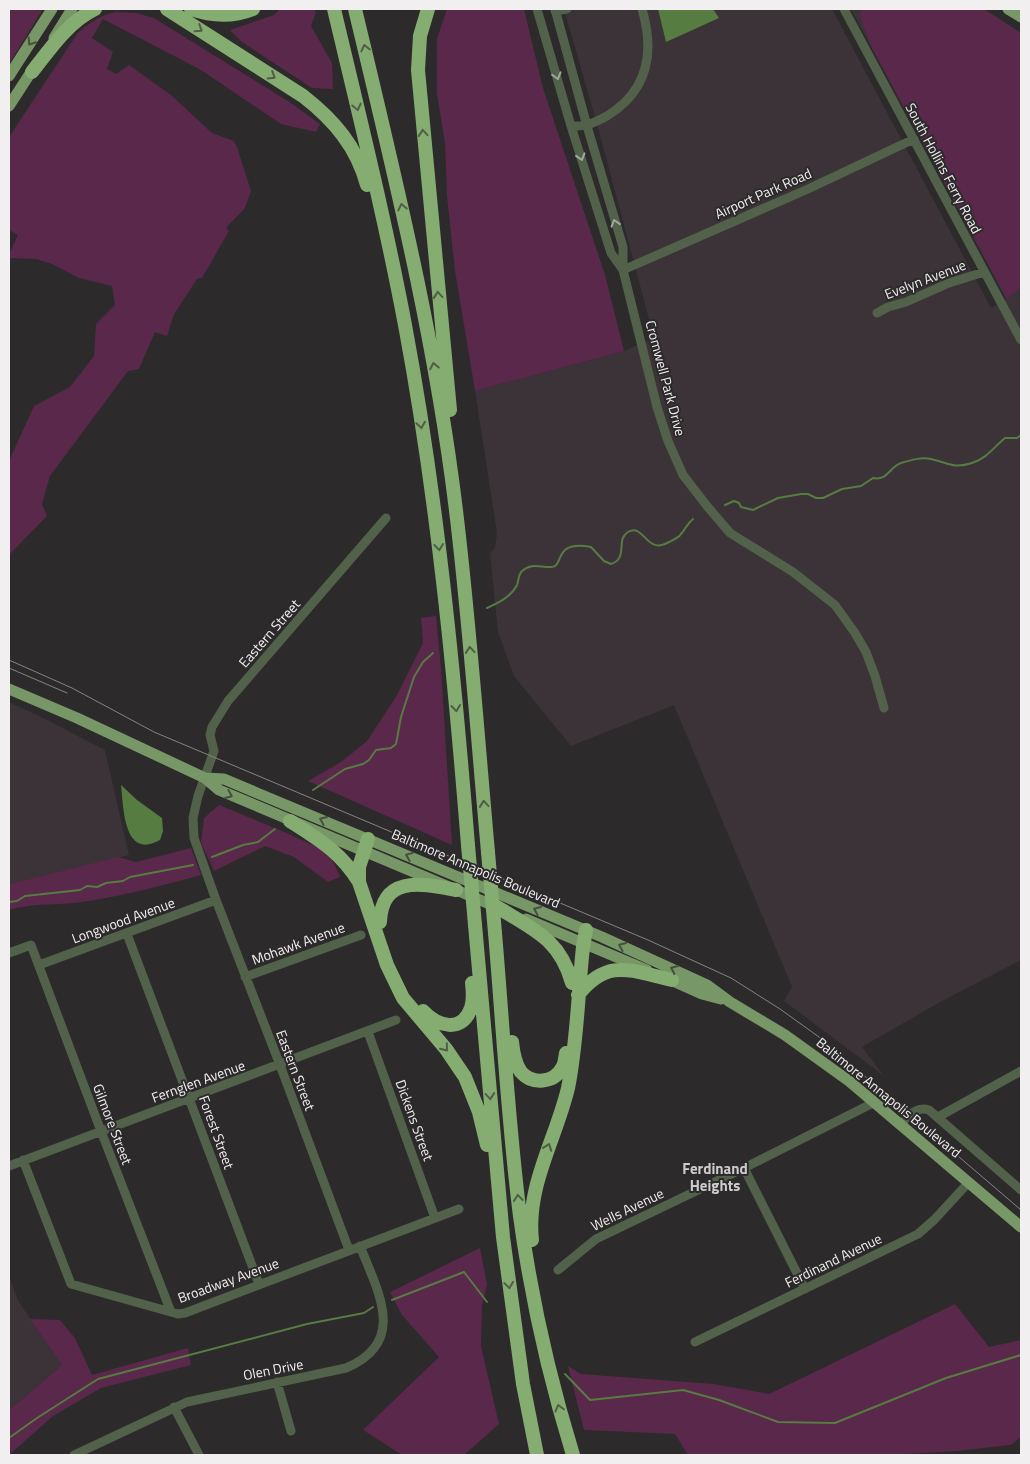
<svg xmlns="http://www.w3.org/2000/svg" width="1030" height="1464" font-family="'Titillium Web',sans-serif">
	<style>
		.built { fill: #3b3338 }
		.green { fill: #5a284a }
		.water { fill: #567c42 }
		.lines { fill: none; stroke-linecap: round; stroke-linejoin: round }
		.stream { stroke: #567c42; stroke-width: 2 }
		.minor { stroke: #52624a; stroke-width: 9 }
		.major { stroke: #779866; stroke-width: 11 }
		.highway { stroke: #85ad71; stroke-width: 14 }
		.tram { stroke: #858384; stroke-width: 1 }
		.highway-bridge { stroke: #85ad71; stroke-width: 14 }
		.oneway { stroke: #505e47 }
		.oneway2 { stroke: #465040 }
		.oneway3 { stroke: #a2a89d }
		.labels { text-anchor: middle; dominant-baseline: central; stroke-width: 4; stroke-linejoin: round; paint-order: stroke }
		.street-label { font-size: 14px; fill: #f1eff0; stroke: #2c2a2b }
		.neighbourhood-label { font-size: 15px; font-weight: bold; fill: #cecbcd; stroke: #2c2a2b }
	</style>
	<rect width="100%" height="100%" fill="#2c2a2b"/>
	<path class="built" d="M564,9H832L991,308L1006,299L851,9H979L1021,35V960L942,1001L862,1047L884,1076L784,1001L792,987L674,705L571,746L514,676L498,632L490,553L495,548L497,533L475,391L624,351L654,338L600,135Z
		M9,702L41,717L105,750L129,855L9,884Z
		M9,1277L19,1302L62,1365L9,1410Z"/>
	<path class="green" d="M9,9H43L9,64Z
		M280,9H313L316,12L311,26L332,63L333,89L312,88L242,42L230,30L274,15Z
		M447,9H524L543,88L605,275L624,351L475,391L455,271L447,196L445,143L437,94V39Z
		M860,9H984L1021,33V287L1007,299L872,48L861,19Z
		M115,12L136,13L154,18L291,103L320,124L316,132L281,124L201,70L103,19L92,38L113,52L107,69L116,74L129,65L171,95L212,133L234,141L237,147L251,191L245,208L226,228L229,231L202,278L197,279L174,314L167,336L155,332L139,369L128,371L50,476L42,504L47,516L9,555V461L34,406L70,387L94,356L96,324L115,305L112,286L79,278L52,264L36,259L9,258V254L18,235L9,230V137L77,34C88,23 100,16 115,12Z
		M436,616L441,669L452,845L308,781L341,762L367,741L397,695L423,643L421,618Z
		M219,805L287,833L321,849L334,863L340,877L328,882L294,857L265,846L214,871L201,843L204,818Z
		M191,848L201,875C164,885 127,895 89,901C62,906 35,902 9,910V884L118,857L136,862Z
		M480,1248L487,1284L482,1306L481,1346L499,1424L464,1455H402L363,1430L439,1357L402,1315L390,1292Z
		M955,1304L989,1347L1021,1340V1437L1011,1445L957,1451L907,1454L688,1455L675,1434L584,1430L568,1366L581,1374L714,1384L769,1394Z
		M30,1319L60,1320L75,1338L92,1375L188,1348L191,1365L101,1388L53,1416L9,1455V1410L62,1365Z"/>
	<path class="water" d="M658,9H713L719,18L666,42Z
		M121,785L137,800L162,818L163,831L160,840C154,843 147,846 141,844C123,839 123,801 121,785Z"/>
	<g class="lines">
		<path class="stream" d="M725,505L734,501L739,503L741,507L753,510L778,498L801,494H808L816,498H823L842,489L861,486L873,478C888,481 889,467 901,463C911,460 921,457 931,459C949,463 953,469 972,463C986,459 994,447 1005,438H1017L1021,435
			M487,608C498,603 511,597 517,585C519,580 518,575 522,571C532,562 541,568 552,567C564,566 553,540 591,547L604,561L611,564C629,558 615,540 628,532C643,523 646,552 665,544C669,542 679,538 681,534C686,528 687,524 693,519
			M313,790L345,769L363,764L369,760L376,750L391,748L396,744L401,717L414,677L423,662L433,653
			M212,857L243,845L258,842L275,829
			M9,902L17,901L25,896L80,890L87,886L97,887L106,883L123,881L130,877L193,865
			M392,1300L464,1272L487,1302
			M565,1374L590,1400L683,1390L719,1400L778,1422L835,1423L946,1378L1021,1355
			M9,1438L37,1418L98,1379L307,1324L364,1313L373,1307"/>
		<path class="minor" d="M537,9L571,126L611,253L623,270
			M555,9L587,126L623,247V270L657,407L668,441L683,475L707,506L730,533L793,572L835,605L855,633L866,652L875,676L884,708
			M844,9L1021,340
			M555,11L567,9
			M571,126C586,127 594,123 607,116C648,91 655,53 642,9
			M623,270L808,189L914,139
			M877,313L888,307L906,302L949,283L984,272
			M127,934L259,1284
			M9,953L31,945L101,1131L171,1312
			M39,965L216,900
			M245,977L361,935
			M368,1032L435,1218
			M938,1117L1021,1071
			M901,1124C909,1116 916,1106 929,1110L1021,1190
			M23,1160L71,1284L178,1314L185,1313L459,1209
			M9,1166L396,1020
			M744,1168L805,1289
			M349,1250L280,1065L216,900L194,838L193,818L198,796L214,751L210,735L212,727L228,701L386,518
			M558,1270L596,1239L744,1168L875,1102
			M695,1342L918,1234L934,1220L969,1182
			M277,1382L291,1431
			M174,1407L199,1455
			M74,1455L187,1402L346,1368C408,1342 378,1292 360,1246"/>
		<path class="major" d="M1008,9L1021,17
			M54,38L72,9
			M9,76L52,9
			M9,106L35,66
			M9,689L77,718L205,778L219,790L499,908
			M205,778L224,779L257,793L602,937L707,985L730,1002L785,1035L849,1081L1021,1227
			M526,919L647,970
			M664,977L702,994L721,999"/>
		<path class="highway" d="M167,9L303,96C334,120 357,147 367,185
			M191,9C211,16 233,17 253,9
			M334,9C359,114 385,219 405,325C437,496 454,670 468,845
			M355,9C395,177 437,346 457,519C470,629 478,741 488,852
			M428,9L420,36L418,70L450,410
			M32,72C50,49 68,22 95,9
			M290,821C318,839 341,852 359,882
			M368,839L359,867V882L387,965L403,998L446,1049L465,1077L479,1112L487,1145
			M497,907C533,929 560,939 572,983
			M380,922C382,874 423,884 456,890
			M475,925L503,1237L523,1384L537,1455
			M495,933C503,1027 508,1122 520,1216C531,1297 549,1377 573,1455
			M578,995C608,957 631,971 672,980
			M423,1011C437,1026 462,1034 471,1008C474,1000 473,992 472,983
			M512,1042C513,1052 515,1064 521,1072C532,1085 554,1083 562,1068C565,1064 565,1058 566,1053
			M532,1240C526,1186 556,1139 568,1088C577,1045 578,993 583,947L586,930"/>
		<path class="tram" d="M9,660L72,688L154,732L648,940L731,978L780,1009L819,1037L1021,1210
			M9,668L67,693"/>
		<path class="highway-bridge" d="M468,845L475,925
			M488,852L495,933"/>
	</g>
	<defs><path id="oneway-chevron" d="M-2-3.5L2.5 0L-2 3.5" fill="none" stroke-width="1.6" stroke-linecap="round" stroke-linejoin="round" transform="scale(1.25)"/></defs>
	<g class="oneway">
		<use href="#oneway-chevron" transform="translate(199 29) rotate(33)"/>
		<use href="#oneway-chevron" transform="translate(365 48) rotate(-103)"/>
		<use href="#oneway-chevron" transform="translate(272 76) rotate(32)"/>
		<use href="#oneway-chevron" transform="translate(357 107) rotate(77)"/>
		<use href="#oneway-chevron" transform="translate(423 133) rotate(-95)"/>
		<use href="#oneway-chevron" transform="translate(402 207) rotate(-102)"/>
		<use href="#oneway-chevron" transform="translate(438 295) rotate(-95)"/>
		<use href="#oneway-chevron" transform="translate(434 366) rotate(-101)"/>
		<use href="#oneway-chevron" transform="translate(421 425) rotate(81)"/>
		<use href="#oneway-chevron" transform="translate(439 547) rotate(83)"/>
		<use href="#oneway-chevron" transform="translate(470 650) rotate(-95)"/>
		<use href="#oneway-chevron" transform="translate(456 708) rotate(84)"/>
		<use href="#oneway-chevron" transform="translate(484 804) rotate(-95)"/>
		<use href="#oneway-chevron" transform="translate(445 1048) rotate(51)"/>
		<use href="#oneway-chevron" transform="translate(490 1096) rotate(85)"/>
		<use href="#oneway-chevron" transform="translate(548 1147) rotate(-70)"/>
		<use href="#oneway-chevron" transform="translate(518 1198) rotate(-97)"/>
		<use href="#oneway-chevron" transform="translate(509 1285) rotate(82)"/>
		<use href="#oneway-chevron" transform="translate(559 1408) rotate(-105)"/>
	</g>
	<g class="oneway2">
		<use href="#oneway-chevron" transform="translate(31 42) rotate(123)"/>
		<use href="#oneway-chevron" transform="translate(229 795) rotate(23)"/>
		<use href="#oneway-chevron" transform="translate(323 820) rotate(-157)"/>
		<use href="#oneway-chevron" transform="translate(409 856) rotate(-158)"/>
		<use href="#oneway-chevron" transform="translate(537 910) rotate(-157)"/>
		<use href="#oneway-chevron" transform="translate(622 946) rotate(-157)"/>
		<use href="#oneway-chevron" transform="translate(674 969) rotate(-155)"/>
	</g>
	<g class="oneway3">
		<use href="#oneway-chevron" transform="translate(557 76) rotate(74)"/>
		<use href="#oneway-chevron" transform="translate(581 157) rotate(73)"/>
		<use href="#oneway-chevron" transform="translate(615 223) rotate(-107)"/>
	</g>
	<g class="labels">
		<g class="street-label">
			<text transform="translate(944 168) rotate(62)">South Hollins Ferry Road</text>
			<text transform="translate(763 193) rotate(-24)">Airport Park Road</text>
			<text transform="translate(925 279) rotate(-21)">Evelyn Avenue</text>
			<text transform="translate(666 378) rotate(75)">Cromwell Park Drive</text>
			<text transform="translate(269 633) rotate(-49)">Eastern Street</text>
			<text transform="translate(476 868) rotate(23)">Baltimore Annapolis Boulevard</text>
			<text transform="translate(123 920) rotate(-20)">Longwood Avenue</text>
			<text transform="translate(298 943) rotate(-20)">Mohawk Avenue</text>
			<text transform="translate(296 1070) rotate(69)">Eastern Street</text>
			<text transform="translate(198 1081) rotate(-20)">Fernglen Avenue</text>
			<text transform="translate(889 1097) rotate(39)">Baltimore Annapolis Boulevard</text>
			<text transform="translate(415 1120) rotate(70)">Dickens Street</text>
			<text transform="translate(113 1124) rotate(69)">Gilmore Street</text>
			<text transform="translate(217 1132) rotate(70)">Forest Street</text>
			<text transform="translate(627 1209) rotate(-26)">Wells Avenue</text>
			<text transform="translate(833 1260) rotate(-26)">Ferdinand Avenue</text>
			<text transform="translate(228 1280) rotate(-20)">Broadway Avenue</text>
			<text transform="translate(273 1369) rotate(-11)">Olen Drive</text>
		</g>
		<g class="neighbourhood-label">
			<text x="715" y="1168">Ferdinand<tspan x="715" dy="17">Heights</tspan></text>
		</g>
	</g>
	<rect width="1030" height="1464" fill="none" stroke="#f1eff0" stroke-width="20"/>
</svg>
